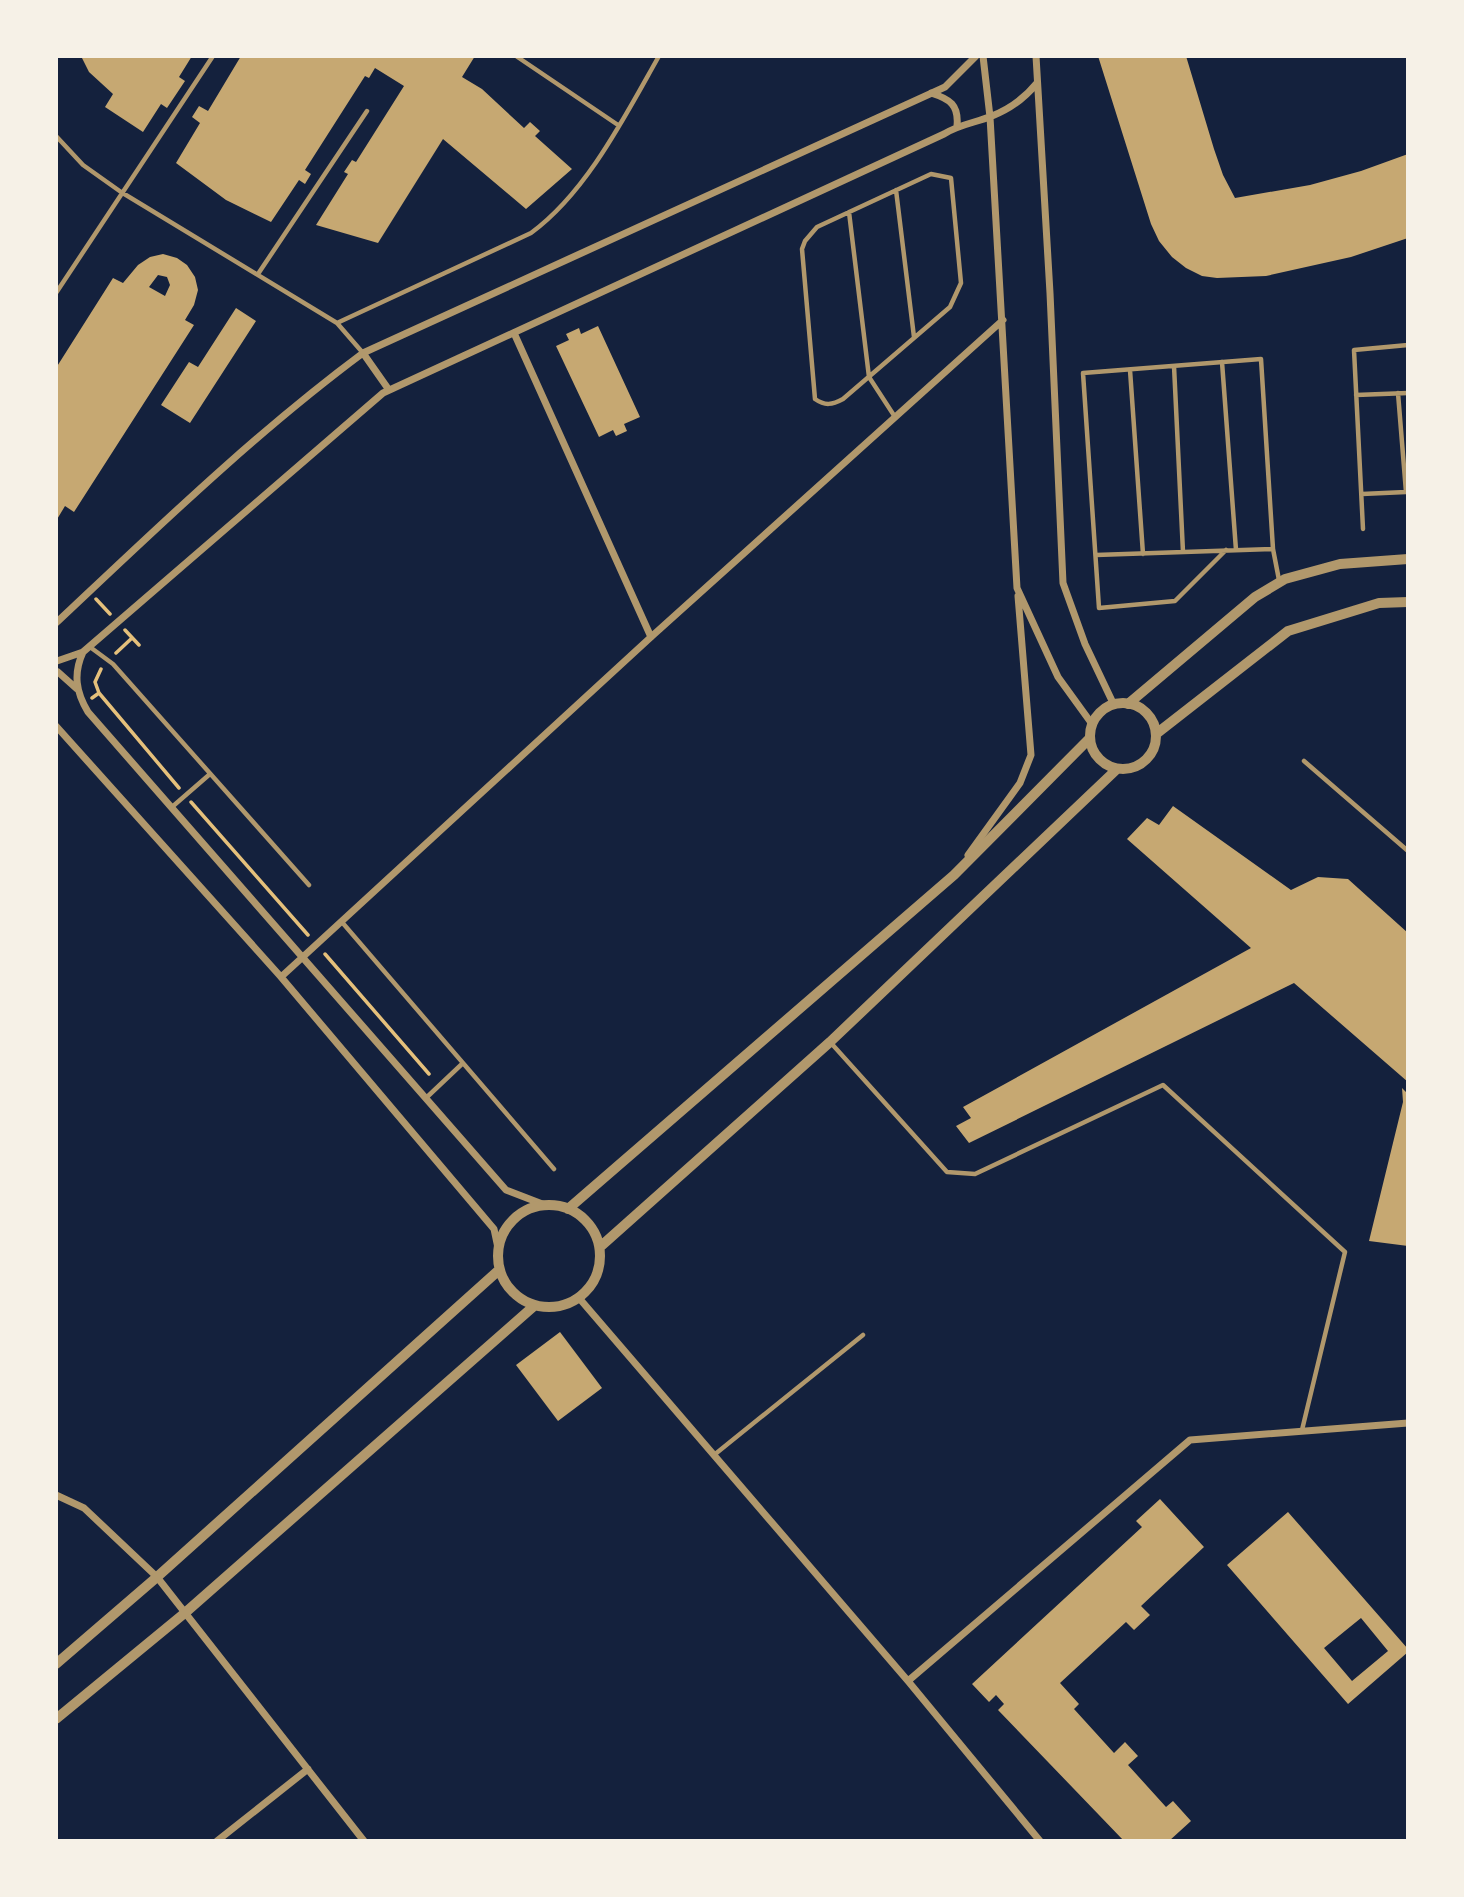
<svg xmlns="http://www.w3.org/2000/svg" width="1464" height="1897" font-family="Signika,sans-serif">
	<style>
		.building { fill: #c6a872; fill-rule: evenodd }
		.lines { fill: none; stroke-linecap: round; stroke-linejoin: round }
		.path { stroke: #e5c07b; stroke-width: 3.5 }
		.service { stroke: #b1986c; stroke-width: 4.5 }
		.minor { stroke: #b1986c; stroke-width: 7 }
		.tertiary { stroke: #b1986c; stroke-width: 10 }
	</style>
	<rect width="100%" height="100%" fill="#14213d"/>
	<path class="building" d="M81,56H192L179,77L185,81L167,108L161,104L143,132L105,107L113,94L89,72Z
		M241,56H475L462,77L482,89L524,128L530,122L540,131L535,136L572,169L526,209L443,139L378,243L316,225L348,174L344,172L352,160L356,162L404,86L375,68L369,78L365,76L305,170L311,174L305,184L299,180L271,222L226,200L176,163L200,123L192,117L199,106L208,111Z
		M1098,56H1186L1214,149L1223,175L1235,198L1310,185L1361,171L1408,154V238L1351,257L1266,276L1217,278L1202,276L1186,268L1172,257L1159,241L1151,224Z
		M163,254L177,258L187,265L195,277L198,290L194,305L185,320L194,325L74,512L65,506L56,521V368L113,278L123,283L138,265L150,257ZM158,275L167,277L170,285L165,296L149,287Z
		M236,308L256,321L190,423L161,405L189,362L198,367Z
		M598,326L640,417L624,424L627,431L616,436L613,430L599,437L556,346L569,340L566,334L579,328L581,334Z
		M1173,806L1291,890L1318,877L1348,879L1408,933V1082L1294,983L969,1143L956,1126L971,1118L963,1107L1251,948L1127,839L1147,818L1159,825Z
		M1402,1088L1408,1094V1246L1369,1241L1403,1102Z
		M560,1332L602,1388L558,1421L516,1365Z
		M1160,1499L1204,1547L1141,1606L1150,1615L1134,1630L1126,1622L1060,1683L1079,1704L1074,1709L1114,1753L1125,1742L1138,1756L1128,1765L1166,1807L1173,1801L1191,1821L1169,1841H1124L998,1710L1004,1704L996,1695L989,1702L972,1684L1142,1527L1136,1521Z
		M1288,1512L1408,1649V1652L1348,1704L1227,1565ZM1361,1618L1388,1651L1352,1681L1324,1648Z"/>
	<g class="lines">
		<path class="path" d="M96,599L110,614
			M125,630L139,645
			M116,653L132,638
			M99,693L179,788
			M92,698L99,693L95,682L101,669
			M191,802L308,935
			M325,954L429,1074"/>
		<path class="service" d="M516,56L618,125
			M56,136L83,165L121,192L337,323L531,233C587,192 625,116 659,56
			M931,174L951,178L961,283L950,307L843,399C832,405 825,406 815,399L802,249L805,241L817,227Z
			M896,190L914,337
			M849,212L869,377L895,417
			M258,274L367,111
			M56,293L213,56
			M337,323L363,353
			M1222,362L1236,550
			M1174,366L1183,552
			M1130,370L1143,554
			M1398,393L1406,492
			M1356,395L1408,393
			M1362,494L1406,492
			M1363,529L1354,350L1408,345
			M1226,550L1175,601L1099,608L1083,373L1261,359L1273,549
			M1096,555L1273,549L1279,580
			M90,647L113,664L309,885
			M1304,761L1408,851
			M172,807L210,774
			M341,921L554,1169
			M831,1043L947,1172L975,1174L1163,1085L1345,1252L1302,1430
			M426,1098L463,1063
			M714,1455L863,1335"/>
		<path class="minor" d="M983,56L990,117L1017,588L1058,677L1092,724
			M1036,56L1050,293L1063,583L1085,644L1114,705
			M931,93C950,99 959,105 957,126
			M514,333L651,637
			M363,353L389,390
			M56,623C155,530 254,434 363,353L945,87L976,56
			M83,652C73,674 76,692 88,712L506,1190L545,1205
			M57,661L83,652L383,393L944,134C960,124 975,123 992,116C1010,109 1024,99 1037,83
			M58,672L77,689
			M56,726L281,977L494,1229L498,1248
			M968,855L1020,783L1031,755L1018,596
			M281,977L651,637L1003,320
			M579,1298L908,1681L1040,1841
			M56,1495L84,1508L157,1577L364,1841
			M908,1681L1190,1440L1408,1423
			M217,1841L308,1769"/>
		<path class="tertiary" d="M1090 736a33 33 0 1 1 66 0a33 33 0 1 1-66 0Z
			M1128,704L1255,597L1285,579L1340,564L1408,559
			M1156,734L1288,631L1379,603L1408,602
			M498 1256a51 51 0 1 1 102 0a51 51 0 1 1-102 0Z
			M568,1209L954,875L1090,738
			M600,1247L830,1042L1117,769
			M56,1664L157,1577L499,1270
			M56,1719L186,1612L534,1306"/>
	</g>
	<rect width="1464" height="1897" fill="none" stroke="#f6f1e7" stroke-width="116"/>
</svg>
